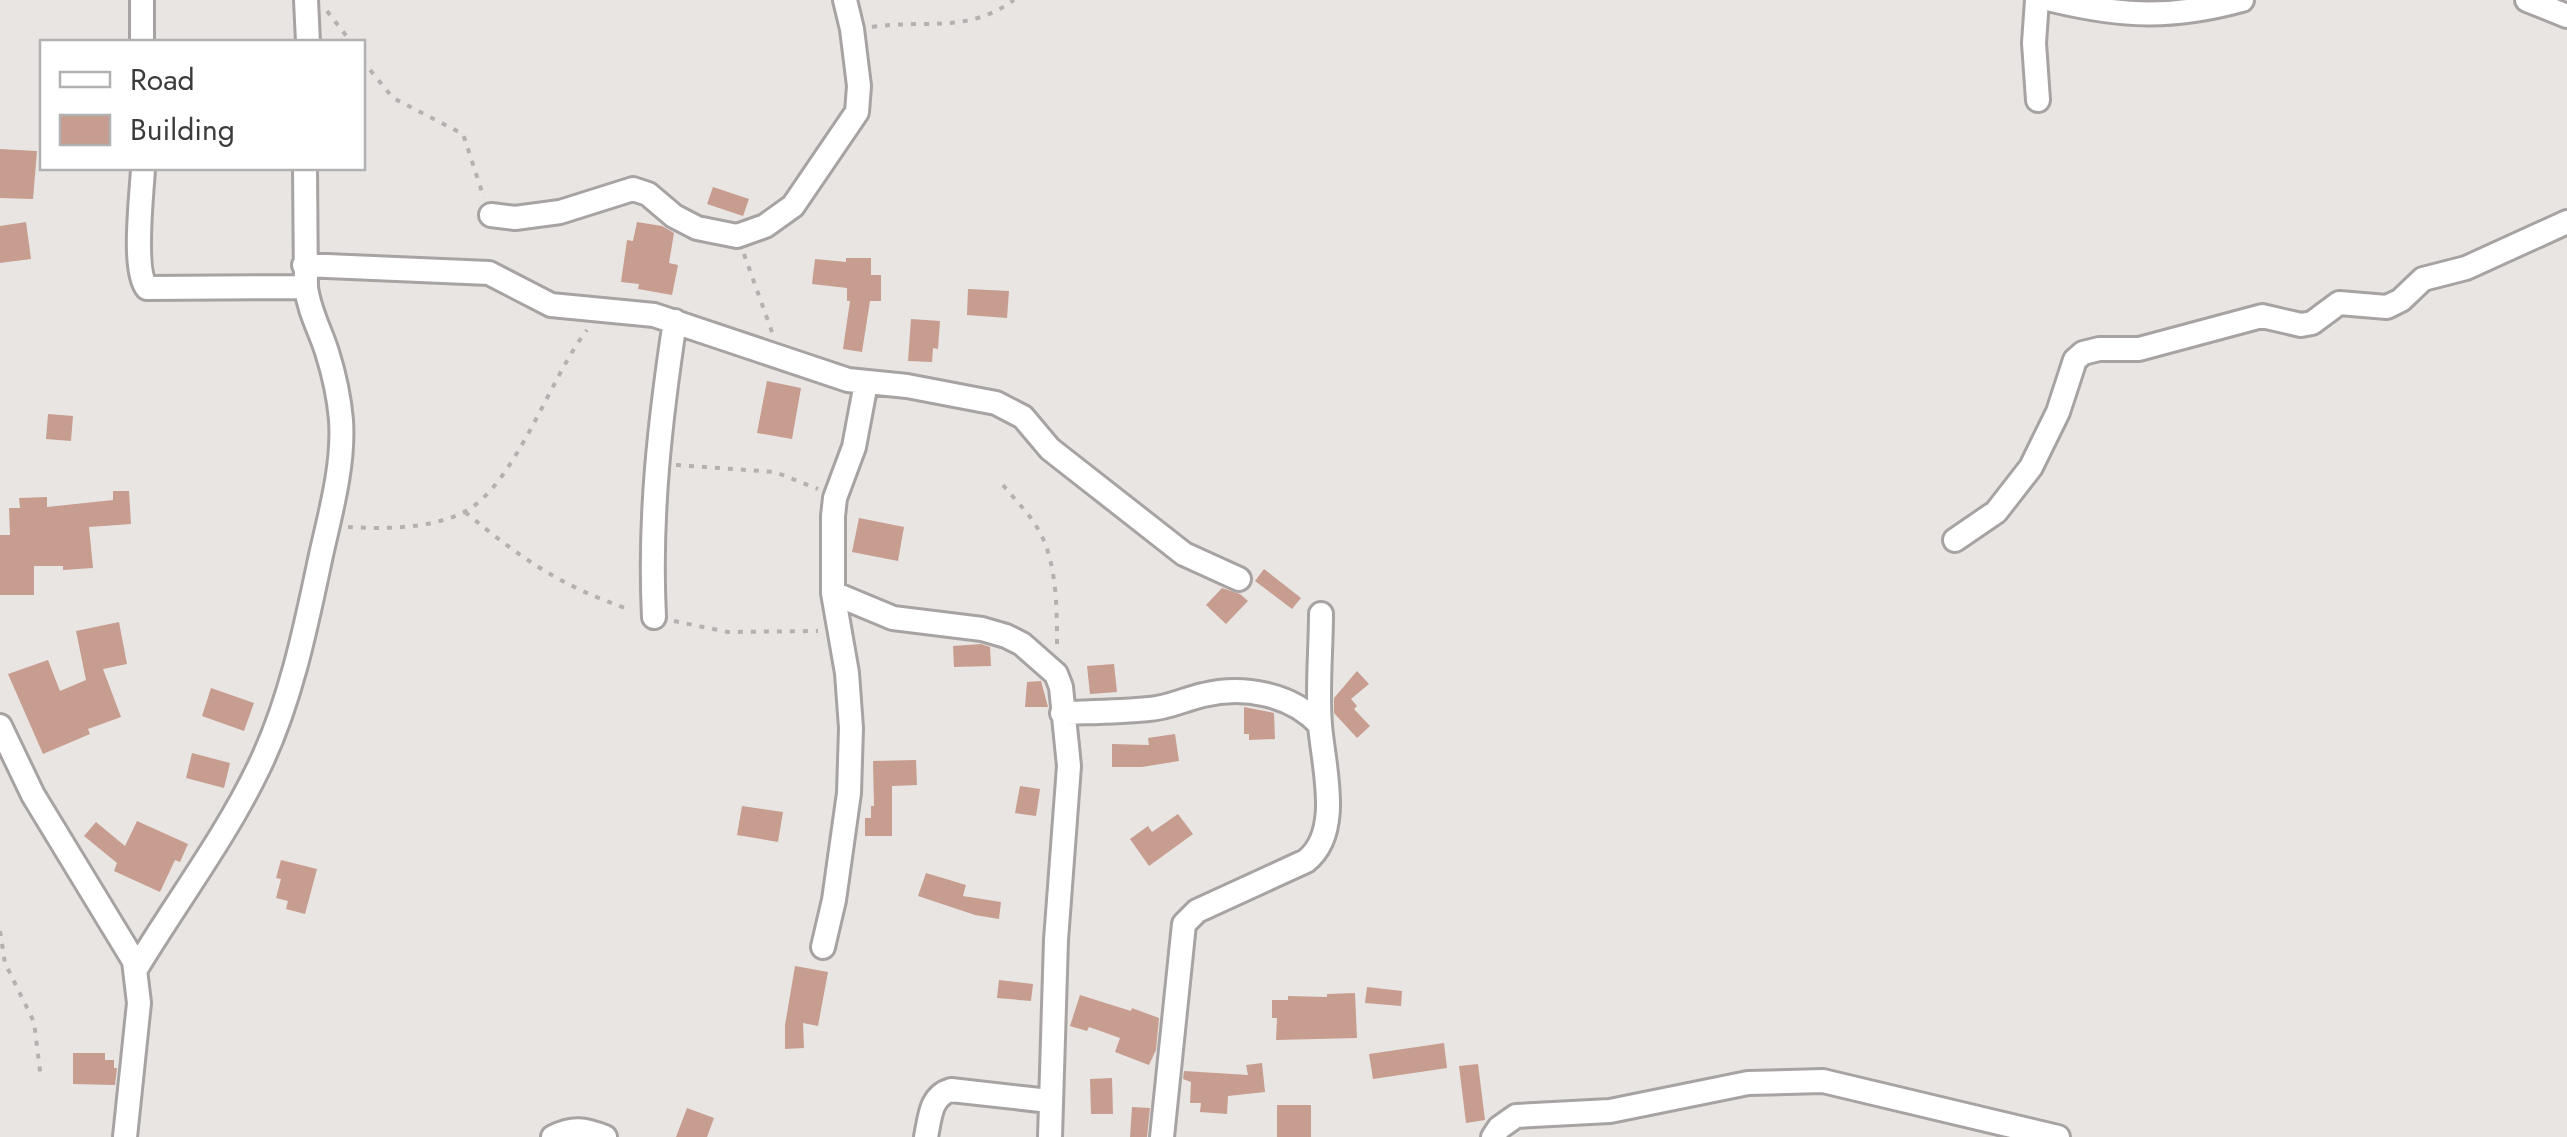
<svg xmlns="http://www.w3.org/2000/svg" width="2567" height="1137" font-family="Jost,sans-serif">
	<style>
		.building { fill: #c79d8f }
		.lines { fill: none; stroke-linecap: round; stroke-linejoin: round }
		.street-casing { stroke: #a7a3a2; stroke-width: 28 }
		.path { stroke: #b4b1b0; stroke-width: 4; stroke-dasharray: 5 8; stroke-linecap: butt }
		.street { stroke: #fff; stroke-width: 22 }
	</style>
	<rect width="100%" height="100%" fill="#e9e5e3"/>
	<path class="building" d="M0,149L37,151L33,199L0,198Z
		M713,187L749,199L743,216L707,204Z
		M26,222L31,259L0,263V226Z
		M637,222L662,226L674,233L669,263L678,265L672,295L638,289L639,284L621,282L627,240L633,241Z
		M846,258H871V275H881V301H870L862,352L843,349L850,301H847V288L812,284L815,259L846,262Z
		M968,289L1009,291L1007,318L967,315Z
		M911,319L940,321L938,349L933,348L932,362L908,361Z
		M767,381L801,388L792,439L757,433Z
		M48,414L73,416L71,441L46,439Z
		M113,491H129L131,524L89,527L93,568L63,570V566H34V595H0V535H10L9,508H20L19,498L47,497V507L113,500Z
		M859,518L904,527L898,561L852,552Z
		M1264,569L1301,598L1292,609L1255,581Z
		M1222,588L1240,594L1248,601L1226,624L1206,605Z
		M119,622L127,664L103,669L121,717L88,729L90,734L43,754L8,674L48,660L60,691L86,680L76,631Z
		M981,644L990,647L991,666L954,667L953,646Z
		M1114,664L1117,692L1090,694L1087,666Z
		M1357,671L1369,684L1351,699L1357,706L1354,709L1370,726L1357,738L1334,713V698Z
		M1041,681L1048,707H1025L1027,682Z
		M211,688L254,703L244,731L202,716Z
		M1244,707L1274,713L1275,739L1249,740V734H1244Z
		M1175,734L1179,761L1142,767H1112V744L1149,745L1148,738Z
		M192,753L230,763L224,788L186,778Z
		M916,760L917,785L892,786V836H865V818H871V806H874L873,761Z
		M1020,786L1040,789L1036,816L1015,813Z
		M742,806L783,812L778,842L737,835Z
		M1178,814L1193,834L1149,866L1130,839L1148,826L1152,832Z
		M137,821L188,844L180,862L175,860L160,892L114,871L117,863L84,836L96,822L125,846Z
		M281,860L317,869L305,914L286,909L288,901L276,898L281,879L276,878Z
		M926,873L966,885L963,896L1001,902L999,919L975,915L918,896Z
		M795,966L828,972L818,1026L803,1023L804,1048L785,1049V1025Z
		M999,980L1033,984L1031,1001L997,998Z
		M1367,987L1402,991L1401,1006L1365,1003Z
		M1355,993L1357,1038L1276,1040L1277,1018H1272V1000H1288V996L1327,997V994Z
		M1080,995L1131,1011L1132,1008L1159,1018L1156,1050L1149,1065L1115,1052L1120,1038L1089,1027L1087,1031L1070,1026Z
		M1444,1043L1447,1068L1373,1079L1369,1054Z
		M73,1053H105V1060H114V1068H117L115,1085L73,1084Z
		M1262,1063L1265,1092L1228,1096L1227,1114L1200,1112L1201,1103H1190L1191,1082L1183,1079L1184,1071L1248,1075L1246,1065Z
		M1478,1064L1485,1120L1466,1123L1459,1066Z
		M1112,1078L1113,1114H1091L1090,1079Z
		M1277,1105H1311V1137H1277Z
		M1132,1107L1150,1108L1147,1137H1130Z
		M687,1108L714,1118L707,1137H676Z"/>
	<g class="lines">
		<g class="street-casing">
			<path id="street" d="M142,0V42
				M306,0L308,42
				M2037,0L2034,43L2038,100
				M2052,0C2123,17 2172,19 2242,0
				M2527,0L2567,16
				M143,168C142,194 132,270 147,288L306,287
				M491,215L515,218L560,212L633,189L648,194L674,216L697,228L737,236L765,226L793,206L857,112L859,86L852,29L845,0
				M304,265L489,273L551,305L654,315L848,380L907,386L996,403L1023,417L1050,449L1184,554L1239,579
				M1955,540L1996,512L2031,467L2058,412L2075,360L2083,353L2099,349H2139L2262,316L2301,325L2312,323L2339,303L2387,307L2401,300L2423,279L2466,268L2567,222
				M833,593L893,618L982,629L1006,636L1022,644L1056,674L1061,687L1069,766L1056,940L1050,1137
				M654,617C649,517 660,420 675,321
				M1062,713C1091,712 1120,712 1149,709C1168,708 1185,699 1203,695C1243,685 1292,694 1320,725
				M0,726L33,795L134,961L139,1003L125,1137
				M823,947L834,900L849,793L851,728L847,673L833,593V516L835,498L854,447L866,383
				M136,969C177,901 225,838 259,767C291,701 306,626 321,555C331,511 344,464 341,420C339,397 334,374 327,352C320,330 309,311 306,287L305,168
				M553,1137C573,1127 584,1129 605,1137
				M926,1137C930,1118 930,1096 951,1090L1049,1101
				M1162,1137L1184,924L1197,911L1306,861C1343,832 1323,765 1320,725C1317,689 1321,650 1321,614
				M1493,1137L1499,1128L1516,1116L1610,1111L1748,1083L1823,1081L2058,1137"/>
		</g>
		<path class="path" d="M327,11L351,42
			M872,27C926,19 967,34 1014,0
			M362,60L393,98L463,134L484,198
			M744,254L773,335
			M676,465L775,472L818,489
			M1003,485C1015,500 1029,513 1038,529C1057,561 1057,608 1057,645
			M465,512C522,559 560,586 631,610
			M348,527C385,529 428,529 462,513C514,489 550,377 587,330
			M674,621L728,632L818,631
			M0,931L5,963L34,1022L41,1079"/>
		<use href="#street" class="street"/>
	</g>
	<rect x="40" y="40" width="325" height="130" fill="#ffffff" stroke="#b1b1b1" stroke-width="2.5"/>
	<rect x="60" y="72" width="50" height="15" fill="#ffffff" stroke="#b1b1b1" stroke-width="2.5"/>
	<text x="130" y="90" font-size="30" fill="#3d3b3b">Road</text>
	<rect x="60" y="115" width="50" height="30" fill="#c79d8f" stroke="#b1b1b1" stroke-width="2.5"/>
	<text x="130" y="140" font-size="30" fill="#3d3b3b">Building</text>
</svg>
